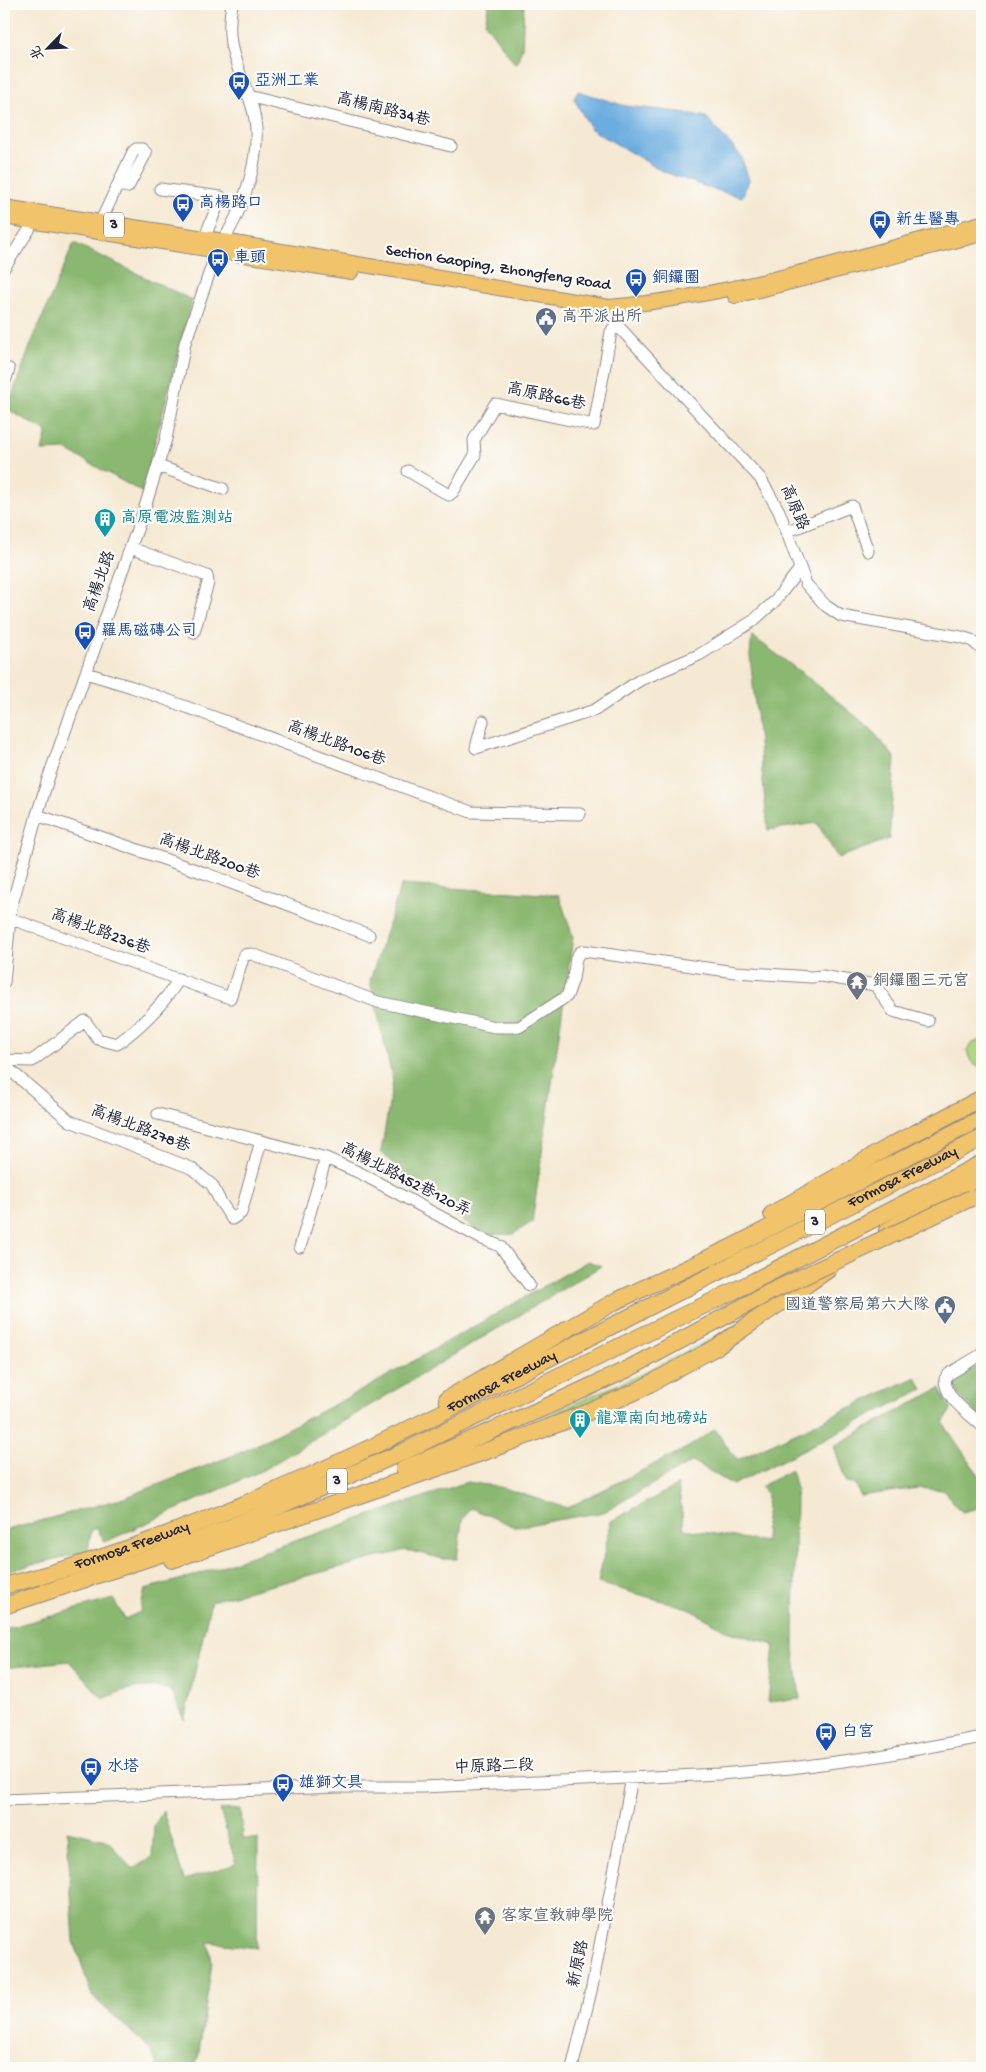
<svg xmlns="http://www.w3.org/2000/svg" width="986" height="2072" font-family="'Gochi Hand','LXGW WenKai TC',sans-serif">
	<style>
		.green { fill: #afd883; stroke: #687d5f }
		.forest { fill: #8bb871; stroke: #566d56 }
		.water { fill: #6cade0; stroke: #47688e }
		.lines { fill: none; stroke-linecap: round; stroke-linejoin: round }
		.minor-casing { stroke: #8c8687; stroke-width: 13 }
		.major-casing { stroke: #8c8687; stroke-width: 16 }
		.highway-casing { stroke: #8c8687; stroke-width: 18 }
		.minor { stroke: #fff; stroke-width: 11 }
		.major { stroke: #f1c36a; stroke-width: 14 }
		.highway { stroke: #f1c36a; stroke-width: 16 }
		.highway-bridge-casing { stroke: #8c8687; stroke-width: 18; stroke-linecap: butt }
		.highway-bridge { stroke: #f1c36a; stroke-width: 16 }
		.labels { text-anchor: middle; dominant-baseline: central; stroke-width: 4.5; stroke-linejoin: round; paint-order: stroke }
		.shield { fill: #fdfcf7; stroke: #646373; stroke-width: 1 }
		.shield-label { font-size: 15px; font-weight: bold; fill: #22223b }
		.transit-label { font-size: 16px; fill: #164399; stroke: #fdfcf7; text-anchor: start }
		.street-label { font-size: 16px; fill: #22223b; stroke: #fdfcf7 }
		.service-label { font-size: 16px; fill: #4e5e75; stroke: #fdfcf7; text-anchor: start }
		.culture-label { font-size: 16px; fill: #0d838f; stroke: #fdfcf7; text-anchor: start }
		.worship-label { font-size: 16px; fill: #5b616d; stroke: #fdfcf7; text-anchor: start }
	</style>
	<rect width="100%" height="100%" fill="#fdfcf7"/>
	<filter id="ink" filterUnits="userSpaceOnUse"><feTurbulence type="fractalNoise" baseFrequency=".02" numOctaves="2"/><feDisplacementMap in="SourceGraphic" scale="10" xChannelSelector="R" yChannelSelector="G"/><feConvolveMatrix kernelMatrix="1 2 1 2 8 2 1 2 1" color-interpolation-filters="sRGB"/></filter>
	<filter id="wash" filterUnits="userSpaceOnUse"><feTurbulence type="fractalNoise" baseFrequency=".0096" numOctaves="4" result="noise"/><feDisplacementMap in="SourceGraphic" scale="20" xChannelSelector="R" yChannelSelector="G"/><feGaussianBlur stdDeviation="1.12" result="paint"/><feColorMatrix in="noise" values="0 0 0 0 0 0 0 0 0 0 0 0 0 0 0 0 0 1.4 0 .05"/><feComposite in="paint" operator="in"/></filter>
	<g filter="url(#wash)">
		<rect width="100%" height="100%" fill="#f5e9d3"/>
		<path class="green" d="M982,1039V1067C972,1066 970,1060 967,1051L971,1044Z
			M746,1320L636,1387L445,1460L640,1375Z"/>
		<path class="forest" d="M489,4H524L522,48L516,65L485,23Z
			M74,243L192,300L142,492L66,450L42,451L47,432L7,409L31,344Z
			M752,636L810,679L870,728L895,758L889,839L838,858L817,823L768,830L750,655Z
			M401,885L559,895L573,937L532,1222L513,1234L483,1235L420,1191L381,1152L393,1081L370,981Z
			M588,1261L601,1266L263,1470L105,1542L96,1528L91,1531L88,1551L4,1572V1531L124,1498L244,1451L370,1386Z
			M982,1364V1420L959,1395L953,1382L958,1376Z
			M916,1377L923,1389L733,1485L693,1461L604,1512L515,1527L471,1508L462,1520L457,1559H444L406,1550L211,1601L184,1720L171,1690C142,1684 130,1687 103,1699L69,1661L4,1668V1629L113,1599L125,1619L140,1612L145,1589L190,1577L467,1482L500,1487L567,1508L687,1448L715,1429L737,1460Z
			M940,1388L947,1404L952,1408L943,1423L982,1480V1507L962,1512L943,1490L918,1488L860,1496L856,1484L846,1482L834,1446Z
			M791,1470L796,1489L794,1648L800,1699L768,1702L774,1645L727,1631L688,1608L598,1583L611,1521L678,1485L684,1529L765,1542L767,1494L760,1487Z
			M241,1809L243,1839H258L257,1948L209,1942L212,1963L198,2059L193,2068H158L151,2050L92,1996L74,1941L67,1831L107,1840L133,1869L152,1857L154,1826L163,1811L184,1880L236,1864L220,1810Z"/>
		<path class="water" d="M578,91L625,106L680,112L706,117L741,156L749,180L742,197L712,189L662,171L591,129L574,99Z"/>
	</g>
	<g filter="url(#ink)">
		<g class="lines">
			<g class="minor-casing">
				<path id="minor" d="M248,96L451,146
					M160,189L221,197L204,239
					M100,223L133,152L136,149H142L146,153L128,187L118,185
					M4,268L29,230L34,214
					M609,307L616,324L760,478L779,511L806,584L826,606L841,616L961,637L971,640L982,649
					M4,384L9,369
					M158,466L223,489
					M408,471L449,495L453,492L475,455L474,440L495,404L594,425L611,332L623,314
					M786,532L852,506L868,551
					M131,548L207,576L208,583L194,632
					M86,673L132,687L471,812L580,814
					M483,721L476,748L595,710L640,680L699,655L753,621L775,601L799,570
					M37,815L207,874L369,935
					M9,918L230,998L244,955L252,954L378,1002L495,1027H519L567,996L573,979L576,958L580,952L584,951L735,972L811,977L822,976L875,985L893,1011L928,1021
					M4,982L11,908L37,815L48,779L145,507L166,439L185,343L217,251C243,212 267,149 251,103C238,64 224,48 232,4
					M4,1060L32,1061L85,1021L98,1039L117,1044C143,1025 163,1005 179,979
					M4,1065L70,1121L191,1168L212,1185L220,1201L232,1219L241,1213L261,1141
					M158,1114L326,1158L360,1173L480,1238L500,1246L529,1285
					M300,1247L326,1158
					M982,1354L949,1374L945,1379C945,1399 969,1413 982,1426
					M4,1800L336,1787H422L720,1774L791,1768L880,1756L982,1737
					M572,2068L592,1987L632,1778"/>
			</g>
			<g class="major-casing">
				<path id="major" d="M4,207L224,241L609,307C736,296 860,256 982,223
					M4,217L351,272
					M735,296L982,234"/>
			</g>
			<g class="highway-casing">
				<g id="highway">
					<path d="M772,1214L892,1145L982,1098"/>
					<path d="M887,1231L982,1175"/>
					<path d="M447,1399L614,1302L730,1248L982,1118"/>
					<path d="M404,1469L548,1406"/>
					<path d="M172,1560L484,1452L586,1413L637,1391L718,1346L829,1269"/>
					<path id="s1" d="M4,1586C208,1534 399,1436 586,1339C718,1271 850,1204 982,1138"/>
					<path d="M4,1606L155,1556L231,1527L405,1451L754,1281L982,1163"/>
				</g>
			</g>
			<use href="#minor" class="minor"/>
			<use href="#major" class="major"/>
			<use href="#highway" class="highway"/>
			<g class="highway-bridge-casing">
				<path id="highway-bridge" d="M548,1406L626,1370L770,1292L971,1198"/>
			</g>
			<use href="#highway-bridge" class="highway-bridge"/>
		</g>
	</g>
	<defs>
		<g id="bus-pin" transform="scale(1.125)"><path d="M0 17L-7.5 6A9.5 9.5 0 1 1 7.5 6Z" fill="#1a4fb4" stroke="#fdfcf7"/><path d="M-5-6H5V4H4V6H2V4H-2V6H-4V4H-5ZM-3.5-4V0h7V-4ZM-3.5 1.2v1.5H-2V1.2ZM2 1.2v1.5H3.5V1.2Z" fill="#fff"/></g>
		<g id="civic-pin" transform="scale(1.125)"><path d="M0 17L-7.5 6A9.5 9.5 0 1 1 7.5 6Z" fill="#5c6f8a" stroke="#fdfcf7"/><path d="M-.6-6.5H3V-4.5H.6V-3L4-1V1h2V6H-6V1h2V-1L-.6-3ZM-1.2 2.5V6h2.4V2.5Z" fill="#fff"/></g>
		<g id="building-pin" transform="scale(1.125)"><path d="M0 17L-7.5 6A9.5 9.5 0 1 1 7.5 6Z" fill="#0f9aa8" stroke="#fdfcf7"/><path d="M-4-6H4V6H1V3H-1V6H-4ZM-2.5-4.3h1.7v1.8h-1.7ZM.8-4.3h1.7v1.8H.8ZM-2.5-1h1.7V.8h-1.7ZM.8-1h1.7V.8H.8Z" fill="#fff"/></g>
		<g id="temple-pin" transform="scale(1.125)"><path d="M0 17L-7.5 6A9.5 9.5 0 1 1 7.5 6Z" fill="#6b7280" stroke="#fdfcf7"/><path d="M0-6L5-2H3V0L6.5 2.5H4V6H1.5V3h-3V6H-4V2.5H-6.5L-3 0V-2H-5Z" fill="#fff"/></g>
	</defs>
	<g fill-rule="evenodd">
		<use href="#bus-pin" x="239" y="82"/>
		<use href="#bus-pin" x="183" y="204"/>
		<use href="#bus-pin" x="880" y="221"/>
		<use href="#bus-pin" x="218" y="259"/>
		<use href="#bus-pin" x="636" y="279"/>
		<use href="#civic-pin" x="546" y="318"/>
		<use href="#building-pin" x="105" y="519"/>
		<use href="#bus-pin" x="85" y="632"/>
		<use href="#temple-pin" x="857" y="982"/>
		<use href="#civic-pin" x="945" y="1306"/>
		<use href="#building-pin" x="580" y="1420"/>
		<use href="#bus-pin" x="826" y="1733"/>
		<use href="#bus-pin" x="91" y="1768"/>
		<use href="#bus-pin" x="283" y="1784"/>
		<use href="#temple-pin" x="485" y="1917"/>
	</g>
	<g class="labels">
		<g class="shield">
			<rect x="104" y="212.5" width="20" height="25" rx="4"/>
			<rect x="805" y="1209.5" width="20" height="25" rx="4"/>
			<rect x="327" y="1468.5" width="20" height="25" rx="4"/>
		</g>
		<g class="shield-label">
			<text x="114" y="225">3</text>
			<text x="815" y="1222">3</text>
			<text x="337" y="1481">3</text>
		</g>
		<g class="transit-label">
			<text x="255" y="82">亞洲工業</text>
			<text x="199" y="204">高楊路口</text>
			<text x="896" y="221">新生醫專</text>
			<text x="234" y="259">車頭</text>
			<text x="652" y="279">銅鑼圈</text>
			<text x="101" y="632">羅馬磁磚公司</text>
			<text x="842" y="1733">白宮</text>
			<text x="107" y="1768">水塔</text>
			<text x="299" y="1784">雄獅文具</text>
		</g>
		<g class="street-label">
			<text transform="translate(383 111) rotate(14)">高楊南路34巷</text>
			<text transform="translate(498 269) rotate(9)">Section Gaoping, Zhongfeng Road</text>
			<text transform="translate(546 398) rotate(12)">高原路66巷</text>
			<text transform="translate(793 508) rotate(67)">高原路</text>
			<text transform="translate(101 582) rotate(-70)">高楊北路</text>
			<text transform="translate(336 745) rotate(20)">高楊北路106巷</text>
			<text transform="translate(209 858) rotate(20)">高楊北路200巷</text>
			<text transform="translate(100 933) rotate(20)">高楊北路236巷</text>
			<text transform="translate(140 1130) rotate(21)">高楊北路278巷</text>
			<text stroke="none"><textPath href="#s1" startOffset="989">Formosa Freeway</textPath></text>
			<text transform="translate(405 1181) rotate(27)">高楊北路452巷120弄</text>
			<text stroke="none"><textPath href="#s1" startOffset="539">Formosa Freeway</textPath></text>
			<text stroke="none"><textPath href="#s1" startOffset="134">Formosa Freeway</textPath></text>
			<text transform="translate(494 1768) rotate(-2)">中原路二段</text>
			<text transform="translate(580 1964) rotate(-78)">新原路</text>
		</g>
		<g class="service-label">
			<text x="562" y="318">高平派出所</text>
			<text x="929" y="1306" text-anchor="end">國道警察局第六大隊</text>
		</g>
		<g class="culture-label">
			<text x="121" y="519">高原電波監測站</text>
			<text x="596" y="1420">龍潭南向地磅站</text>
		</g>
		<g class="worship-label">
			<text x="873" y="982">銅鑼圈三元宮</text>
			<text x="501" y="1917">客家宣教神學院</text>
		</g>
	</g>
	<rect width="986" height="2072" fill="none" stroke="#fdfcf7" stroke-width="20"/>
	<g transform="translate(48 48) rotate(246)" stroke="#fdfcf7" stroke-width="4" paint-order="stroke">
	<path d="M0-4L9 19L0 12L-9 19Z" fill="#22223b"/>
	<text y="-8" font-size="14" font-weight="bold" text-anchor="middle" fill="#22223b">北</text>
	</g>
</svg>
